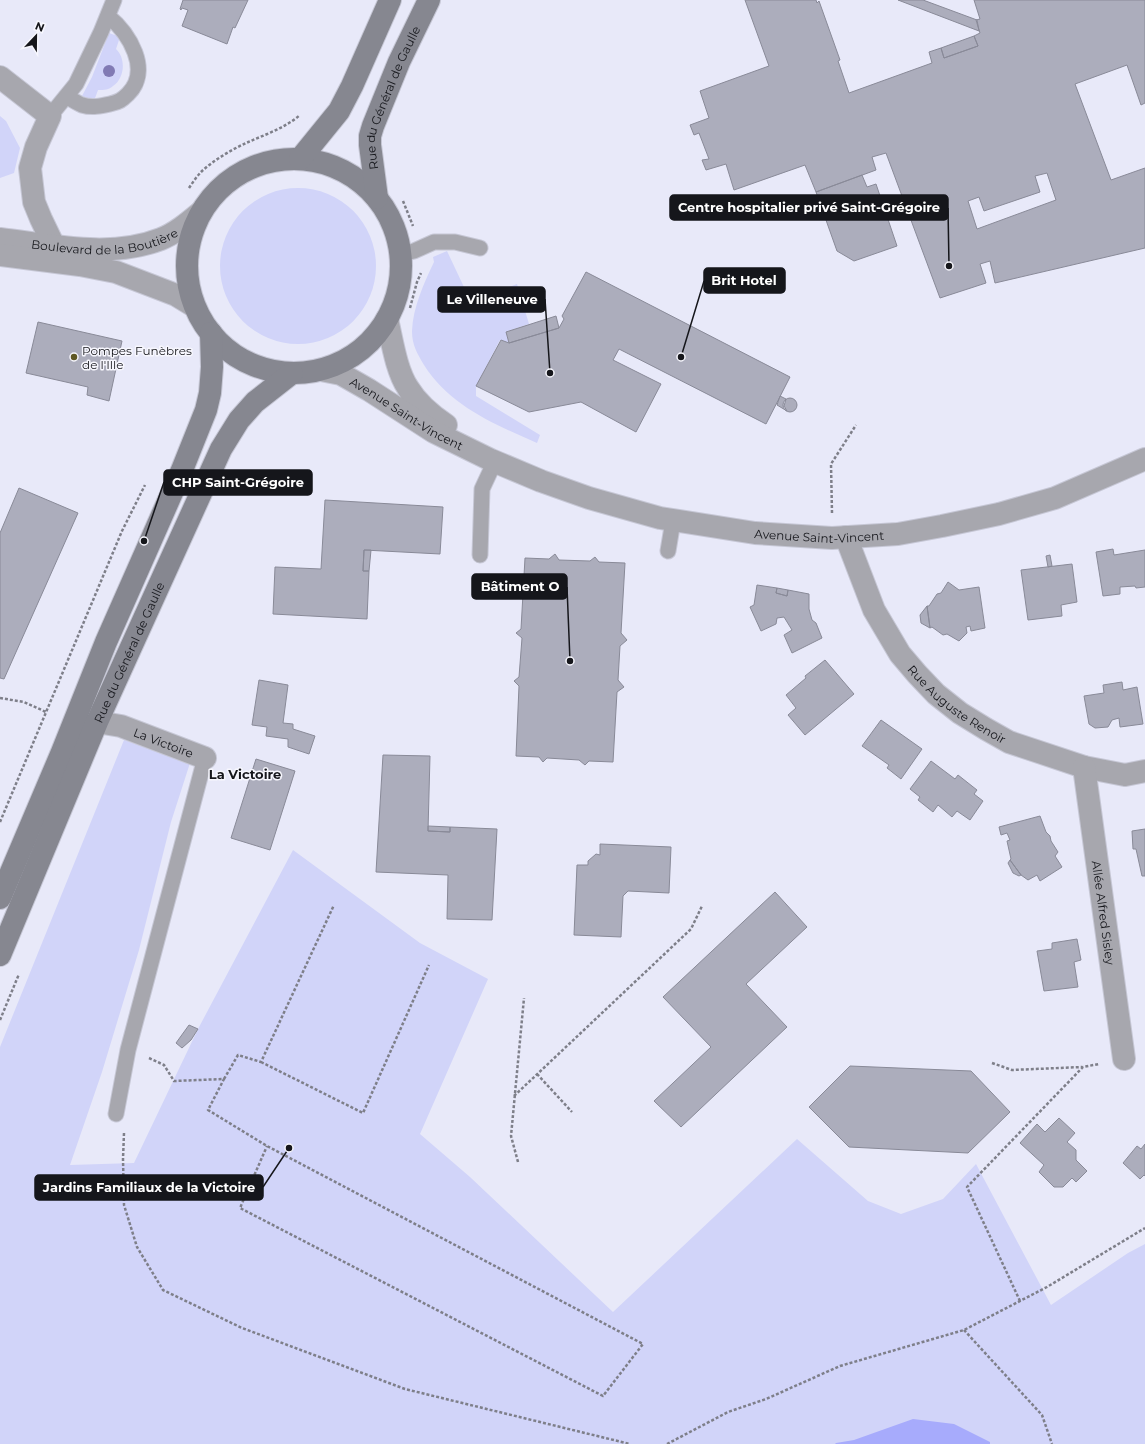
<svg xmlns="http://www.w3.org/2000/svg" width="1145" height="1444" font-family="Montserrat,sans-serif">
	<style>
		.green { fill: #d1d4f9 }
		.water { fill: #a7abfc }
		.building { fill: #acadbc; stroke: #898a98; fill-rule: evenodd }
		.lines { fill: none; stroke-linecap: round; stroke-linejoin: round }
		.service-casing { stroke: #c6c7d5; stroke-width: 17 }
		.minor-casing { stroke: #c6c7d5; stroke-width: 24 }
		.tertiary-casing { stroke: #c6c7d5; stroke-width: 24 }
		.secondary-casing { stroke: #c6c7d5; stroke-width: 24 }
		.path { stroke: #7e7f89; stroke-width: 2.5; stroke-dasharray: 3 2; stroke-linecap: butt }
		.service { stroke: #a7a7ae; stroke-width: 15 }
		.minor { stroke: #a7a7ae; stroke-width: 22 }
		.tertiary { stroke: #a7a7ae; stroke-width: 22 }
		.secondary { stroke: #868790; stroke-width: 22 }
		.tree { fill: #817ab4 }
		.poi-dot { fill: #5f5824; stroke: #f7f7fe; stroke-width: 1.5 }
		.labels { text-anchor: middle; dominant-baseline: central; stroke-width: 3; stroke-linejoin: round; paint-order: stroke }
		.street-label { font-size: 12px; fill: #15161b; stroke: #f7f7fe }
		.poi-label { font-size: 12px; fill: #15161b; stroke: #f7f7fe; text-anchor: start }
		.neighbourhood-label { font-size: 13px; font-weight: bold; fill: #15161b; stroke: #f7f7fe }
		.leader { fill: none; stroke: #15161b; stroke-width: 1.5 }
		.callout-dot { fill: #15161b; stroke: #f7f7fe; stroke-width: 1.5 }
		.callout { fill: #15161b; stroke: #15161b; stroke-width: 1.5 }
		.callout-label { font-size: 13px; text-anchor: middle; font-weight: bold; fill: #fff }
	</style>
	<rect width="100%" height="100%" fill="#e8e9f9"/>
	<path class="green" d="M109,33L120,37L116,49C126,58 125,78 113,86C109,90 104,90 98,90L94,101L82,96L92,77Z
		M0,116L6,121L20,148L14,173L0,178Z
		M220 266a78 78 0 1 1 156 0a78 78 0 1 1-156 0Z
		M447,251L471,302L517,284L529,324L506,332L509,343L500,340L476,386V396L540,435L537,443C494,424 450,406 424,365C417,353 412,345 412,331C413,307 424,283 434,262L433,257Z
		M124,740L190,763L171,822L139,950L102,1072L70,1165L134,1163L198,1029L293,850L420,943L488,979L420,1134L470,1177L613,1312L797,1139L868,1201L901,1214L943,1199L976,1164L1051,1305L1128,1253L1145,1244V1444H0V1047Z"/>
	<path class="water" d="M913,1419L954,1424L990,1442V1444H835L836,1443L854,1440Z"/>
	<path class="building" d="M183,0H248L235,28L233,27L227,44L182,26L188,10L182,8L181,10L180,9Z
		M745,0H816L817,3L819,1L840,60L838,61L849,93L932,63L929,52L941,48L944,58L978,46L974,36L980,33L976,20L980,19L974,0H1145V103L1141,105L1127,65L1075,84L1111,180L1145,168V248L995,283L990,261L980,264L986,283L940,298L886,153L872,157L876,170L816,192L805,165L734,190L726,164L706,170L702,160L709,159L699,133L694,135L690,125L709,118L700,91L769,66ZM1047,173L1056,200L977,229L968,201L979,197L984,211L1040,192L1035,176Z
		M898,0H923L977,20L979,31Z
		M974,36L978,46L944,58L941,48Z
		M862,175L867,187L876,184L897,246L854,261L837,251L816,192Z
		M586,272L790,377L766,424L619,349L613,360L661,384L636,432L581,402L529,412L476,386L501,340L509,343L559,328L564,319L562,316Z
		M556,316L559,328L509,343L506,332Z
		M38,322L122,341L109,401L87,395L88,387L26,373Z
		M780,396L786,399L784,406L787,411L777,405Z
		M783 405a7 7 0 1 1 14 0a7 7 0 1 1-14 0Z
		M19,488L78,513L4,679L0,678V533Z
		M325,500L443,507L440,554L364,550L363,571H369L367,619L273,614L275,567L321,569Z
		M1113,549L1114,555L1145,550V587L1136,588L1135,586L1120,587V594L1103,596L1096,552Z
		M364,550H371L369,571H363Z
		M555,554L559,560L590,561L595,557L599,562L625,563L621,633L627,640L620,646L618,680L624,687L617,692L613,762L589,761L585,765L579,760L547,758L543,762L539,757L516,756L519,686L514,681L519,677L522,638L516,633L521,629L525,558L549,559Z
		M1050,555L1052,566L1048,567L1046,556Z
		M1072,564L1077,602L1061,605L1062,616L1028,620L1021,570Z
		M948,582L959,590L979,587L985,628L971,631L970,626L966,627L967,633L959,641L947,634L943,635L932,627L930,628L927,606H929L937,594L941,593Z
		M757,585L777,588L776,593L787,596L788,590L809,594V609L812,620L816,623L822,638L792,653L784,635L792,630L784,617L777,618L776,624L761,631L750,607L754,605Z
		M777,588L788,590L787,596L776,593Z
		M927,606L930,628L921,623L920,615Z
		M825,660L854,694L805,735L788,715L796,708L786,695L806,678L805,676Z
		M259,680L288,685L283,723L293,724V729L315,736L309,754L288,747V739L266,736L267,727L252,725Z
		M1122,682L1123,690L1137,687L1143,724L1120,727L1119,718L1112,720L1108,727L1095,728L1089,724L1084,696L1104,693L1103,685Z
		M881,720L922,749L901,779L887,768L889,765L862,746Z
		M383,755L430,756L428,831L450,832V827L497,829L492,920L447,919L448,875L376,872Z
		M256,759L295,771L270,850L231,838Z
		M931,761L955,779L958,775L977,790L974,794L983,801L970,820L957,811L952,817L938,805L933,812L918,800L920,797L910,789Z
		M1040,816L1046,832L1050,836L1051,841L1058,852L1055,856L1062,867L1040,881L1037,875L1028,880L1021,875L1010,860L1011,859L1007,841L1010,840L1007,833L1001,835L999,827Z
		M428,826L450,827V832L428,831Z
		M1145,829V876H1142L1136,849H1133L1132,831Z
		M600,844L671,847L669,893L628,891L623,896L621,937L574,935L577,865H588V861L596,854L600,855Z
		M1010,860L1021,875L1019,876L1013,873L1008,863Z
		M775,892L807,927L746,984L787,1027L681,1127L654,1101L711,1047L663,997Z
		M1077,939L1081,960L1074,962L1078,987L1044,991L1037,951L1052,949V943Z
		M189,1025L198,1029L191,1040L182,1048L176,1043Z
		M850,1066L971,1071L1010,1112L968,1153L849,1147L809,1107Z
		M1059,1118L1075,1133L1067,1142L1076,1150V1160L1087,1171L1076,1182L1072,1178L1063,1187H1054L1039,1172L1044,1165L1020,1143L1037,1124L1045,1132Z
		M1145,1144V1176L1144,1175L1140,1179L1123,1163L1137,1146L1141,1149Z"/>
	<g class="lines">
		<g class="service-casing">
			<path id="service" d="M66,96C71,99 77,103 82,105C92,108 101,106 110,104C119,102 122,100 128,94C152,70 129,33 108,16
				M50,116L76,84L101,32L114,0
				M401,254L414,251L434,242H455L480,248
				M668,551L673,521
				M480,555L482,489L495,461
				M116,1114L128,1050L205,758"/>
		</g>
		<g class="minor-casing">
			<g id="minor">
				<path d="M0,77L50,116L36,147L30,168L34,202L41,219L54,246"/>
				<path d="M387,319C392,340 396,370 408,388C417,403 431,415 446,425"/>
				<path id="s1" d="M321,370L341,374L369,390L434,432L491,460L541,481L589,498L660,518L755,533L832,538L898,534L942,526L999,514L1055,498L1145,459"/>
				<path id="s2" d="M846,537L874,610L900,654L917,674L936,694L960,713L986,729L1009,742L1084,767L1125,775L1145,771"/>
				<path id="s3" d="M97,722L121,726L205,758"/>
				<path id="s4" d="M1084,767L1124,1059"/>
			</g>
		</g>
		<g class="tertiary-casing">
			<g id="tertiary">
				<path id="s5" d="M0,239C52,245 110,259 161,239C176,233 189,222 201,212"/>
				<path d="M0,255L80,265L116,272L176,295L194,306"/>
			</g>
		</g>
		<g class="secondary-casing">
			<g id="secondary">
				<circle cx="294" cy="266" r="107"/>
				<path d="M300,159L339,111L352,86L390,0"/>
				<path id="s6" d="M377,198L370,145V136L373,126L399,62L429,0"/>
				<path d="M0,898L62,752L106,642L182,470L206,410L210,393L212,367L211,333"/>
				<path id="s7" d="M0,955L97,722L221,449L239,420L255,402L292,373"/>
			</g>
		</g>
		<path class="path" d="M189,188C193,182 197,176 202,171C214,160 231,150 246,143C264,135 285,128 300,115
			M403,201L413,226
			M410,308L417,282L421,273
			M832,513L831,464L856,425
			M0,698L24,702L46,712
			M0,822L122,531L145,485
			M0,1020L19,974
			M149,1058L164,1065L174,1081L224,1079L208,1110L267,1146L643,1344L603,1396L240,1208L267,1146
			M261,1062L363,1113L429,965
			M992,1063L1012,1070L1082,1067
			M537,1074L572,1112
			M224,1079L238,1055L261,1062L334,905
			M514,1096L691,929L702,906
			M124,1133L123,1159L124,1205L137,1247L163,1290L242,1328L405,1389L630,1444
			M518,1162L511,1136L524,998
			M1020,1301L967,1187L1083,1067L1099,1064
			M964,1330L1042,1415L1052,1444
			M667,1444L728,1412L766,1399L840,1366L964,1330L1047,1287L1145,1228"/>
		<use href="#service" class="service"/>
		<use href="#minor" class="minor"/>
		<use href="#tertiary" class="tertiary"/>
		<use href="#secondary" class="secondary"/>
	</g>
	<circle class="tree" cx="109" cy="71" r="6"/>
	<circle class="poi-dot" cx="74" cy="357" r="4"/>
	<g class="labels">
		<g class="street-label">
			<text stroke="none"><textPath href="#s6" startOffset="105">Rue du Général de Gaulle</textPath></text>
			<text stroke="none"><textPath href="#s5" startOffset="106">Boulevard de la Boutière</textPath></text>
			<text stroke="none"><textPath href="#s1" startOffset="97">Avenue Saint-Vincent</textPath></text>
			<text stroke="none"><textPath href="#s1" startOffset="533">Avenue Saint-Vincent</textPath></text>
			<text stroke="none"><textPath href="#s7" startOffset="329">Rue du Général de Gaulle</textPath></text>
			<text stroke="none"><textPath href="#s2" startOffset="206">Rue Auguste Renoir</textPath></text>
			<text stroke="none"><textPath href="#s3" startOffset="70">La Victoire</textPath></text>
			<text stroke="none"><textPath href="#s4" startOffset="147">Allée Alfred Sisley</textPath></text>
		</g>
		<g class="poi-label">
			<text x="82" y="350">Pompes Funèbres<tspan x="82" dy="14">de l'Ille</tspan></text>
		</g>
		<g class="neighbourhood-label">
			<text x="245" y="774">La Victoire</text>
		</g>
	</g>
	<path class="leader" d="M949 266L948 208M681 357L704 281M550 373L545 299M144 541L164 482M570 661L567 587M289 1148L263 1187"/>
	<g class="callout-dot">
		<circle cx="949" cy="266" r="4"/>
		<circle cx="681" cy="357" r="4"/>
		<circle cx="550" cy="373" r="4"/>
		<circle cx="144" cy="541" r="4"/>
		<circle cx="570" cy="661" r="4"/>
		<circle cx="289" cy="1148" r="4"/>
	</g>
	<g class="callout">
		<rect x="670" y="195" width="278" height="25" rx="4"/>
		<rect x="704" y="268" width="81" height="25" rx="4"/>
		<rect x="438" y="287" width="107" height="25" rx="4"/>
		<rect x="164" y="470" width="148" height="25" rx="4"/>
		<rect x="472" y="574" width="95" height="25" rx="4"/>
		<rect x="35" y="1175" width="228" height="25" rx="4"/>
	</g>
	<g class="callout-label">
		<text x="809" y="212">Centre hospitalier privé Saint-Grégoire</text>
		<text x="744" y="285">Brit Hotel</text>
		<text x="492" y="304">Le Villeneuve</text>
		<text x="238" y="487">CHP Saint-Grégoire</text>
		<text x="520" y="591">Bâtiment O</text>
		<text x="149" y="1192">Jardins Familiaux de la Victoire</text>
	</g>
	<g transform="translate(36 36) rotate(22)" stroke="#f7f7fe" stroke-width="3" paint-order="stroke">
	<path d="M0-3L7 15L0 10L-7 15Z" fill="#15161b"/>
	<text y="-6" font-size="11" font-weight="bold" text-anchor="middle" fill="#15161b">N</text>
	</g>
</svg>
